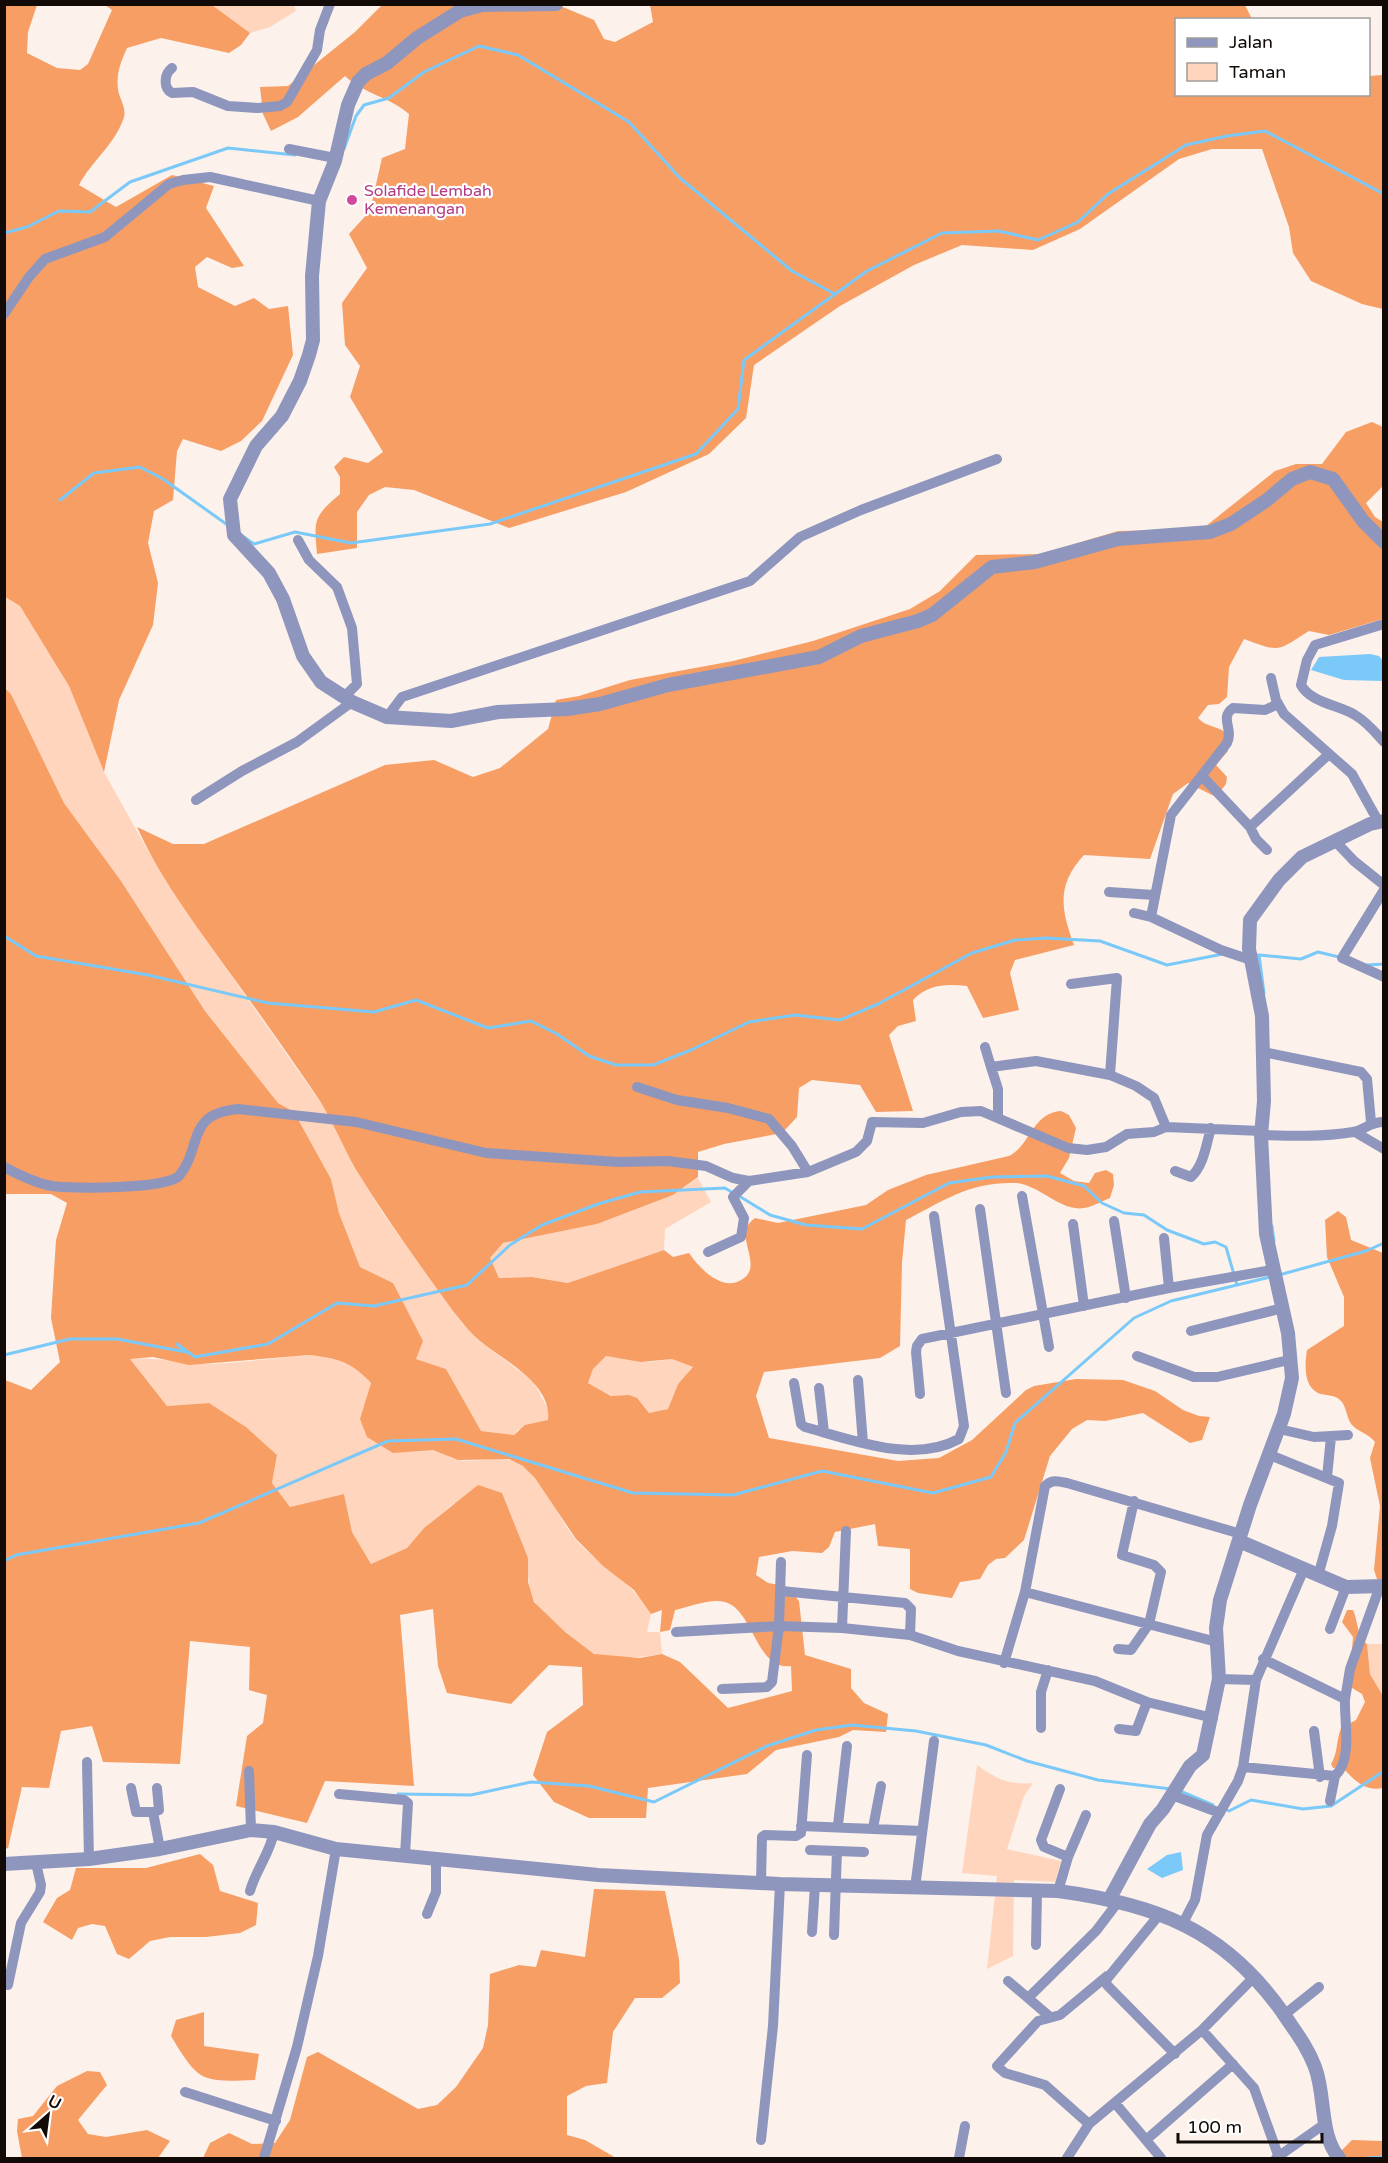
<svg xmlns="http://www.w3.org/2000/svg" width="1388" height="2163" font-family="'Varela Round',sans-serif">
	<style>
		.green { fill: #ffd6bd }
		.forest { fill: #f79e64; fill-rule: evenodd }
		.water { fill: #7ac9f9 }
		.lines { fill: none; stroke-linecap: round; stroke-linejoin: round }
		.stream { stroke: #7ac9f9; stroke-width: 3 }
		.minor { stroke: #8f96bd; stroke-width: 10 }
		.tertiary { stroke: #8f96bd; stroke-width: 14 }
		.hotel-dot { fill: #d1479c; stroke: #fff; stroke-width: 2 }
		.labels { text-anchor: middle; dominant-baseline: central; stroke-width: 4.5; stroke-linejoin: round; paint-order: stroke }
		.hotel-label { font-size: 16px; fill: #b23c85; stroke: #fff; text-anchor: start }
	</style>
	<rect width="100%" height="100%" fill="#fcf1eb"/>
	<path class="green" d="M212,5H294L296,11L270,27L250,33Z
		M4,597L20,606L69,686L104,772L148,851L202,934L328,1113L353,1164L382,1212L461,1322L478,1340L533,1381L549,1411L548,1420L518,1430L514,1435L481,1431L446,1369L416,1359L393,1283L360,1267L339,1213L331,1179L294,1112L278,1103L205,1011L121,881L64,803L11,694L5,687Z
		M698,1178L711,1202L665,1229L664,1250L569,1283L532,1277L499,1278L490,1258L502,1243L597,1224L673,1195Z
		M309,1355C337,1358 352,1362 371,1383L366,1400L414,1450C420,1450 427,1449 432,1450C441,1451 449,1458 458,1460C480,1464 502,1452 522,1465C547,1482 557,1517 576,1540C600,1567 633,1582 651,1614L647,1632H660L662,1654C645,1657 609,1661 593,1653C578,1645 540,1614 534,1600C527,1586 528,1572 528,1558L454,1503L424,1528L407,1548L371,1564L352,1532L344,1494L290,1507L272,1483L277,1455L246,1427L209,1403L167,1406L130,1359C158,1356 184,1365 213,1364C245,1362 277,1358 309,1355Z
		M606,1356L650,1362L672,1359L693,1367L678,1384L668,1409L649,1413L637,1399L629,1395L612,1396L588,1383L593,1369Z
		M1367,1644H1383V1696L1370,1674Z
		M977,1765C997,1779 1008,1785 1033,1783L1024,1796L1007,1849L1061,1861L1055,1882L1014,1880L1013,1956L987,1969L997,1876L962,1873Z"/>
	<path class="forest" d="M4,5H37L28,32L27,53L57,68L80,70L88,64L112,10L105,5H212L250,33L241,45L229,53L161,38L127,48C121,61 116,74 118,89C119,99 128,109 123,120C114,145 91,162 79,185L116,207L172,175L214,186L206,208L244,266L232,268L207,257L195,267L198,287L235,306L254,298L269,309L288,306L293,355L262,421L241,441L221,451L183,439L177,451L173,500L154,511L148,543L158,583L153,625L119,700L104,772L69,686L20,606L5,597Z
		M382,5H558L594,20L604,39L615,42L653,22L650,5H1245L1252,19L1176,20V94H1368L1369,76L1383,75V309L1362,304L1311,281L1293,253L1289,227L1262,149H1212L1179,159L1080,229L1033,250L962,245L914,265L840,306L754,365L746,418L709,454L626,492L509,528L414,490L385,487L369,495L357,512V548L317,554C314,520 313,517 340,494V477L334,467L344,457L368,463L383,452L350,397L360,366L345,345L342,303L367,268L349,234L370,211L382,158L405,149L409,114C390,97 364,94 345,76L298,117L271,131L263,114L260,87L288,86L355,32Z
		M1372,422L1383,427V486L1366,503L1375,517L1383,522V619L1329,635L1309,631C1277,651 1281,653 1244,639L1229,667L1227,697L1219,704L1208,705L1198,718C1207,728 1217,725 1226,733L1228,751L1216,765L1227,777L1226,784L1216,797L1188,783L1173,794L1150,859L1084,855C1056,885 1061,910 1074,945L1015,960L1010,973L1019,1010L983,1018L967,986C946,984 929,984 913,1000L916,1021L898,1026L889,1035L913,1111L876,1112L860,1085L812,1080L799,1088L797,1117L782,1133L724,1144L698,1152V1177L673,1195L597,1224L503,1243L490,1258L499,1278L532,1277L568,1283L664,1250L673,1257L689,1253C699,1268 722,1292 741,1280C745,1278 748,1275 750,1270C754,1252 735,1232 755,1218L778,1223L866,1205L888,1190L926,1175L1009,1156C1031,1145 1032,1113 1061,1111L1069,1115L1076,1128L1069,1158L1060,1173L1074,1181L1089,1183L1095,1173L1106,1170L1113,1174L1114,1185L1110,1198C1102,1201 1092,1207 1084,1208C1060,1212 1039,1184 1015,1183C969,1182 945,1200 906,1220L902,1263L900,1346L880,1358L764,1372L756,1396L769,1438L898,1461L939,1458L972,1440L1026,1390L1034,1386L1076,1379L1123,1380L1155,1391L1183,1410L1199,1416L1210,1417L1202,1440L1190,1443L1143,1413L1105,1421L1087,1420L1072,1429L1050,1456L1024,1540L1005,1558L996,1559L988,1565L980,1579L960,1582L952,1598L918,1593L910,1589V1549L878,1546L875,1524L835,1532L829,1547L822,1553L792,1551L759,1557L756,1575L768,1583L786,1586L799,1601L805,1655L851,1669V1688L864,1703L888,1714L886,1732L853,1730L839,1737L776,1750L747,1774L648,1788L646,1818H589L554,1802L533,1775L547,1732L583,1705L582,1667L549,1665L511,1704L447,1693L438,1666L433,1609L400,1615L414,1786L325,1781L307,1823L236,1806L247,1736L263,1723L267,1695L249,1690L250,1647L190,1641L180,1764L103,1762L92,1726L61,1731L49,1788L22,1787L8,1848L5,1849V1380L31,1390L60,1362L51,1318L56,1240L67,1203L51,1194H5L4,687L11,694L64,803L121,881L205,1011L278,1103L294,1112L331,1179L339,1213L360,1267L393,1283L423,1341L416,1359L446,1369L481,1431L514,1435L525,1425L548,1420C552,1383 504,1361 480,1341C470,1333 461,1321 453,1311C419,1264 385,1217 355,1168C341,1143 331,1116 314,1092C286,1051 257,1010 227,969C195,924 160,878 137,827L173,844H204L385,765L434,760L473,777L500,768L548,729L556,700L579,696L630,680L733,661L813,641L910,609L940,591L976,555L1041,554L1118,531L1174,530L1206,526L1275,471L1296,464H1322L1346,432ZM309,1355C337,1358 352,1362 371,1383L360,1419L367,1437L393,1453L433,1450L458,1460L509,1459L523,1466L535,1478L576,1539L603,1566L634,1590L651,1614L662,1610L660,1632L670,1630L675,1610C689,1607 711,1598 725,1602C754,1610 756,1671 791,1666L792,1691L728,1708L680,1662L662,1654L640,1658L594,1654L565,1632L534,1602L528,1582V1558L502,1493L478,1485L424,1528L407,1548L371,1564L352,1532L344,1494L290,1507L272,1483L277,1455L246,1427L209,1403L167,1406L130,1359L153,1357L189,1365ZM606,1356L641,1362L672,1359L693,1367L678,1384L668,1409L649,1413L637,1398L629,1395L611,1396L588,1383L593,1369Z
		M1338,1211L1346,1217L1351,1240L1383,1253V1581L1377,1579L1374,1570L1380,1506L1370,1458L1375,1442C1368,1433 1358,1432 1352,1425C1346,1418 1347,1406 1340,1400C1334,1394 1325,1396 1318,1393C1303,1386 1305,1363 1307,1350L1344,1326V1297L1327,1257L1325,1220Z
		M1347,1610H1353C1358,1621 1357,1636 1367,1644L1370,1674L1383,1696V1788C1365,1792 1354,1780 1342,1767L1333,1768L1331,1764C1338,1753 1336,1741 1341,1728L1356,1720L1365,1702L1362,1694L1349,1686L1353,1637L1342,1622Z
		M200,1854L213,1865L220,1891L258,1903L256,1925L240,1933L206,1937H170L150,1941L129,1959L117,1954L105,1926L92,1924L78,1928L72,1940L43,1922L57,1898L70,1890L76,1868H146Z
		M594,1889L665,1891L679,1959L680,1983L662,1998H635L613,2032L607,2083L586,2086L567,2096V2135L585,2140L616,2158H203L210,2143L229,2133L252,2144L275,2143L290,2120L307,2057L318,2052L418,2109L437,2105L456,2087L483,2048L488,2025L490,1974L519,1965L536,1967L541,1950L585,1957Z
		M204,2012V2046L259,2054L255,2080C202,2082 199,2083 171,2036L176,2020Z
		M87,2071L100,2072L107,2085L78,2120L88,2134L106,2137L147,2130L170,2141L158,2158H22L17,2131L18,2119L33,2116L57,2086Z
		M1352,2140L1383,2141V2158H1334Z"/>
	<path class="water" d="M1370,654L1379,656L1383,661V681L1344,680L1311,670L1319,657Z
		M1181,1852L1183,1870L1162,1878L1147,1869L1167,1855Z"/>
	<g class="lines">
		<path class="stream" d="M344,149L356,116L364,105L389,98L424,72L479,46L518,55L629,122L680,178L792,271L833,293
			M4,233L27,227L59,211L90,212L130,182L228,148L295,155
			M60,500L94,473L140,467L163,479L229,526
			M244,537L254,544L295,532L351,543L490,524L696,454L738,409L744,360L867,271L942,233L999,231L1038,240L1078,222L1108,194L1186,145L1227,136L1265,131L1384,194
			M4,936L36,956L148,975L268,1003L374,1012L416,1000L488,1028L531,1021L557,1034L589,1056L616,1065H653L691,1050L749,1022L795,1015L840,1020L878,1004L972,953L1015,940L1046,938L1100,941L1167,965L1223,954
			M1255,955H1259L1264,993
			M1259,955L1301,959L1318,952L1339,957
			M1367,965L1384,964
			M739,1196L770,1215L806,1225L862,1229L949,1183L992,1177L1047,1176L1084,1186L1102,1203L1124,1213L1144,1215L1167,1230L1204,1244L1215,1242L1226,1247L1237,1285
			M1272,1226L1274,1241
			M1279,1275L1366,1251L1384,1243
			M4,1355L70,1339H117L186,1352L177,1344L195,1357L268,1344L337,1303L374,1306L467,1285L510,1245L542,1225L598,1204L640,1192L725,1188L733,1193
			M4,1561L16,1555L199,1523L388,1441L456,1439L633,1493L733,1495L822,1471L933,1493L991,1477L1006,1452L1015,1423L1134,1318L1171,1301L1270,1277
			M1180,1791L1213,1805
			M398,1794L471,1795L531,1782L589,1786L654,1802L767,1746L816,1730L852,1725L916,1731L986,1745L1027,1761L1098,1780L1171,1789
			M1225,1809L1229,1811L1251,1800L1303,1809L1331,1806L1384,1771
			M1367,2158L1384,2157"/>
		<path class="minor" d="M172,68C164,74 163,88 172,93L193,92L228,106L258,108L280,106L287,102L317,50L320,30L330,4
			M289,149L335,158
			M4,314L29,277L45,259L105,237L169,184L183,180L210,177L319,201
			M298,540L309,560L337,587L352,628L357,684L344,697
			M1384,624L1315,645L1307,660L1301,685C1311,703 1339,705 1355,715C1367,722 1375,732 1384,742
			M1271,678L1276,700L1284,714L1352,774L1378,821
			M387,717L402,697L750,581L800,537L861,510L997,459
			M1202,776L1250,827L1329,754
			M196,800L242,771L297,742L352,702
			M1250,827L1256,839L1267,850
			M1335,841L1354,861L1384,885
			M1384,890L1342,958L1384,977
			M1109,892L1154,895
			M1134,913L1151,917
			M1251,960L1221,950L1151,917L1171,815L1227,743C1234,729 1219,718 1233,708L1265,710L1278,704
			M1071,984L1117,978L1110,1075
			M985,1047L991,1067
			M1263,1052L1361,1072L1367,1079L1371,1122
			M637,1087L677,1100L728,1108L769,1119L792,1146L808,1172
			M998,1117V1089L991,1067L1036,1061L1110,1075L1136,1086L1154,1098L1166,1127
			M1355,1132L1384,1149
			M1261,1135C1291,1136 1323,1137 1353,1132C1366,1130 1368,1122 1384,1122
			M4,1167C19,1175 35,1183 52,1186C71,1189 167,1189 179,1176C203,1147 185,1114 238,1109L356,1122L486,1153L618,1162L668,1161L706,1166L733,1178L749,1181L808,1172L856,1152L867,1141L872,1122L923,1123L961,1112L981,1111L1068,1148L1087,1150L1106,1147L1127,1134L1154,1132L1166,1127L1261,1131
			M1175,1171L1191,1177C1204,1165 1206,1145 1211,1128
			M1022,1196L1049,1347
			M980,1209L1006,1393
			M1114,1221L1126,1298
			M1073,1224L1084,1306
			M1164,1238L1169,1288
			M708,1252L741,1237L744,1218L733,1197L749,1181
			M1191,1331L1283,1308
			M1137,1356L1194,1377H1217L1289,1360
			M858,1380L863,1443
			M794,1383L801,1424L805,1427C852,1440 913,1464 959,1439L964,1426L934,1216
			M819,1388L824,1432
			M920,1394L916,1352L917,1346L922,1339L1169,1288L1272,1270
			M1279,1429L1314,1437L1348,1435
			M1270,1455L1339,1483L1332,1526L1318,1576
			M1327,1477L1331,1437
			M781,1591L905,1603L911,1609L910,1635
			M1025,1592L1217,1642
			M842,1628L846,1531
			M1330,1629L1346,1587
			M676,1632L779,1626L842,1628L910,1635L958,1651L1095,1681L1147,1702L1213,1718
			M1118,1649L1131,1650L1149,1624L1161,1572L1154,1565L1122,1555L1134,1501
			M1263,1659L1345,1699C1344,1722 1353,1759 1335,1776
			M1004,1663L1025,1592L1045,1486C1052,1479 1058,1481 1067,1483L1241,1534
			M1219,1679L1256,1680L1304,1569
			M722,1689L767,1687L772,1682L779,1626L781,1562
			M1345,1699L1350,1669L1380,1586
			M1041,1728V1692L1048,1670
			M1119,1729L1136,1731L1147,1702
			M1314,1731L1320,1777
			M87,1762L89,1859
			M1243,1767L1335,1776L1330,1801
			M249,1771L251,1830
			M131,1788L136,1812H153L160,1849
			M1060,1789L1041,1840L1044,1847L1068,1857
			M339,1794L404,1800L408,1803L405,1855
			M1172,1795L1220,1813
			M153,1812L159,1810L157,1788
			M838,1825L847,1746
			M801,1826L922,1831
			M873,1828L881,1786
			M810,1850L837,1851L834,1935
			M837,1851L864,1852
			M761,1883L762,1837L765,1835L796,1836L801,1833L807,1755
			M915,1888L934,1741
			M250,1891C256,1870 270,1853 274,1832
			M1058,1891L1068,1857L1086,1815
			M427,1914L436,1892V1858
			M1159,1915L1106,1980L1107,1985L1175,2054
			M1183,1923L1195,1900L1207,1835L1238,1781L1243,1767L1256,1680
			M812,1932L815,1885
			M1036,1945L1037,1891
			M1008,1981L1028,1998
			M8,1985L21,1923L40,1892L41,1885L36,1863
			M1284,2015L1319,1987
			M1049,2016L1028,1998L1096,1931L1118,1902
			M1202,2030L1254,2088L1278,2155
			M185,2092L276,2121
			M1115,2103L1161,2158
			M1089,2124L1045,2085L1005,2073L997,2066L1038,2021L1060,2015L1107,1976
			M761,2140L773,2026L780,1884
			M1146,2140L1233,2064
			M264,2158L297,2047L318,1956L336,1849
			M959,2158L965,2126
			M1067,2158L1089,2124L1202,2030L1254,1977
			M1276,2158L1326,2123"/>
		<path class="tertiary" d="M556,4L482,5L460,11L417,38L387,63L366,74L358,82L348,105L335,161L319,201L312,276L313,340L309,355L300,381L282,416L256,446L230,499L234,535L269,573L283,599L303,656L321,682L352,702L387,717L451,721L498,712L567,709L600,704L668,685L819,657L861,636L918,621L932,615L992,567L1035,562L1118,539L1210,532L1231,524L1267,500L1292,479L1310,472L1333,479L1363,521L1384,542
			M1239,1541L1346,1587L1384,1586
			M4,1864L89,1859L160,1849L251,1830L274,1832L336,1849L598,1875L780,1884L1058,1891C1155,1904 1224,1929 1283,2013C1295,2031 1307,2046 1315,2067C1326,2096 1319,2134 1339,2158
			M1109,1900L1150,1824L1163,1809L1190,1766L1203,1755L1219,1679L1216,1628L1220,1600L1250,1505L1284,1414L1292,1378L1288,1333L1266,1234L1261,1135L1264,1101L1262,1016L1249,949L1250,920L1279,880L1302,857L1370,824L1384,821"/>
	</g>
	<circle class="hotel-dot" cx="352" cy="200" r="6"/>
	<g class="labels">
		<g class="hotel-label">
			<text x="364" y="191">Solafide Lembah<tspan x="364" dy="18">Kemenangan</tspan></text>
		</g>
	</g>
	<rect width="1388" height="2163" fill="none" stroke="#120a06" stroke-width="12"/>
	<rect x="1175" y="18" width="195" height="78" fill="#ffffff" stroke="#a09d9b" stroke-width="1.5"/>
	<rect x="1187" y="38" width="30" height="9" fill="#8f96bd" stroke="#a09d9b" stroke-width="1.5"/>
	<text x="1229" y="48" font-size="18" fill="#120a06">Jalan</text>
	<rect x="1187" y="63" width="30" height="18" fill="#ffd6bd" stroke="#a09d9b" stroke-width="1.5"/>
	<text x="1229" y="78" font-size="18" fill="#120a06">Taman</text>
	<g transform="translate(48 2115) rotate(28)" stroke="#ffffff" stroke-width="4.5" paint-order="stroke">
	<path d="M0-4.5L10 22L0 15L-10 22Z" fill="#120a06"/>
	<text y="-9" font-size="16" font-weight="bold" text-anchor="middle" fill="#120a06">U</text>
	</g>
	<path d="M1178 2133v9h144v-9" fill="none" stroke="#120a06" stroke-width="3"/>
	<text x="1187" y="2133" font-size="18" fill="#120a06" stroke="#ffffff" stroke-width="4.5" paint-order="stroke">100 m</text>
</svg>
